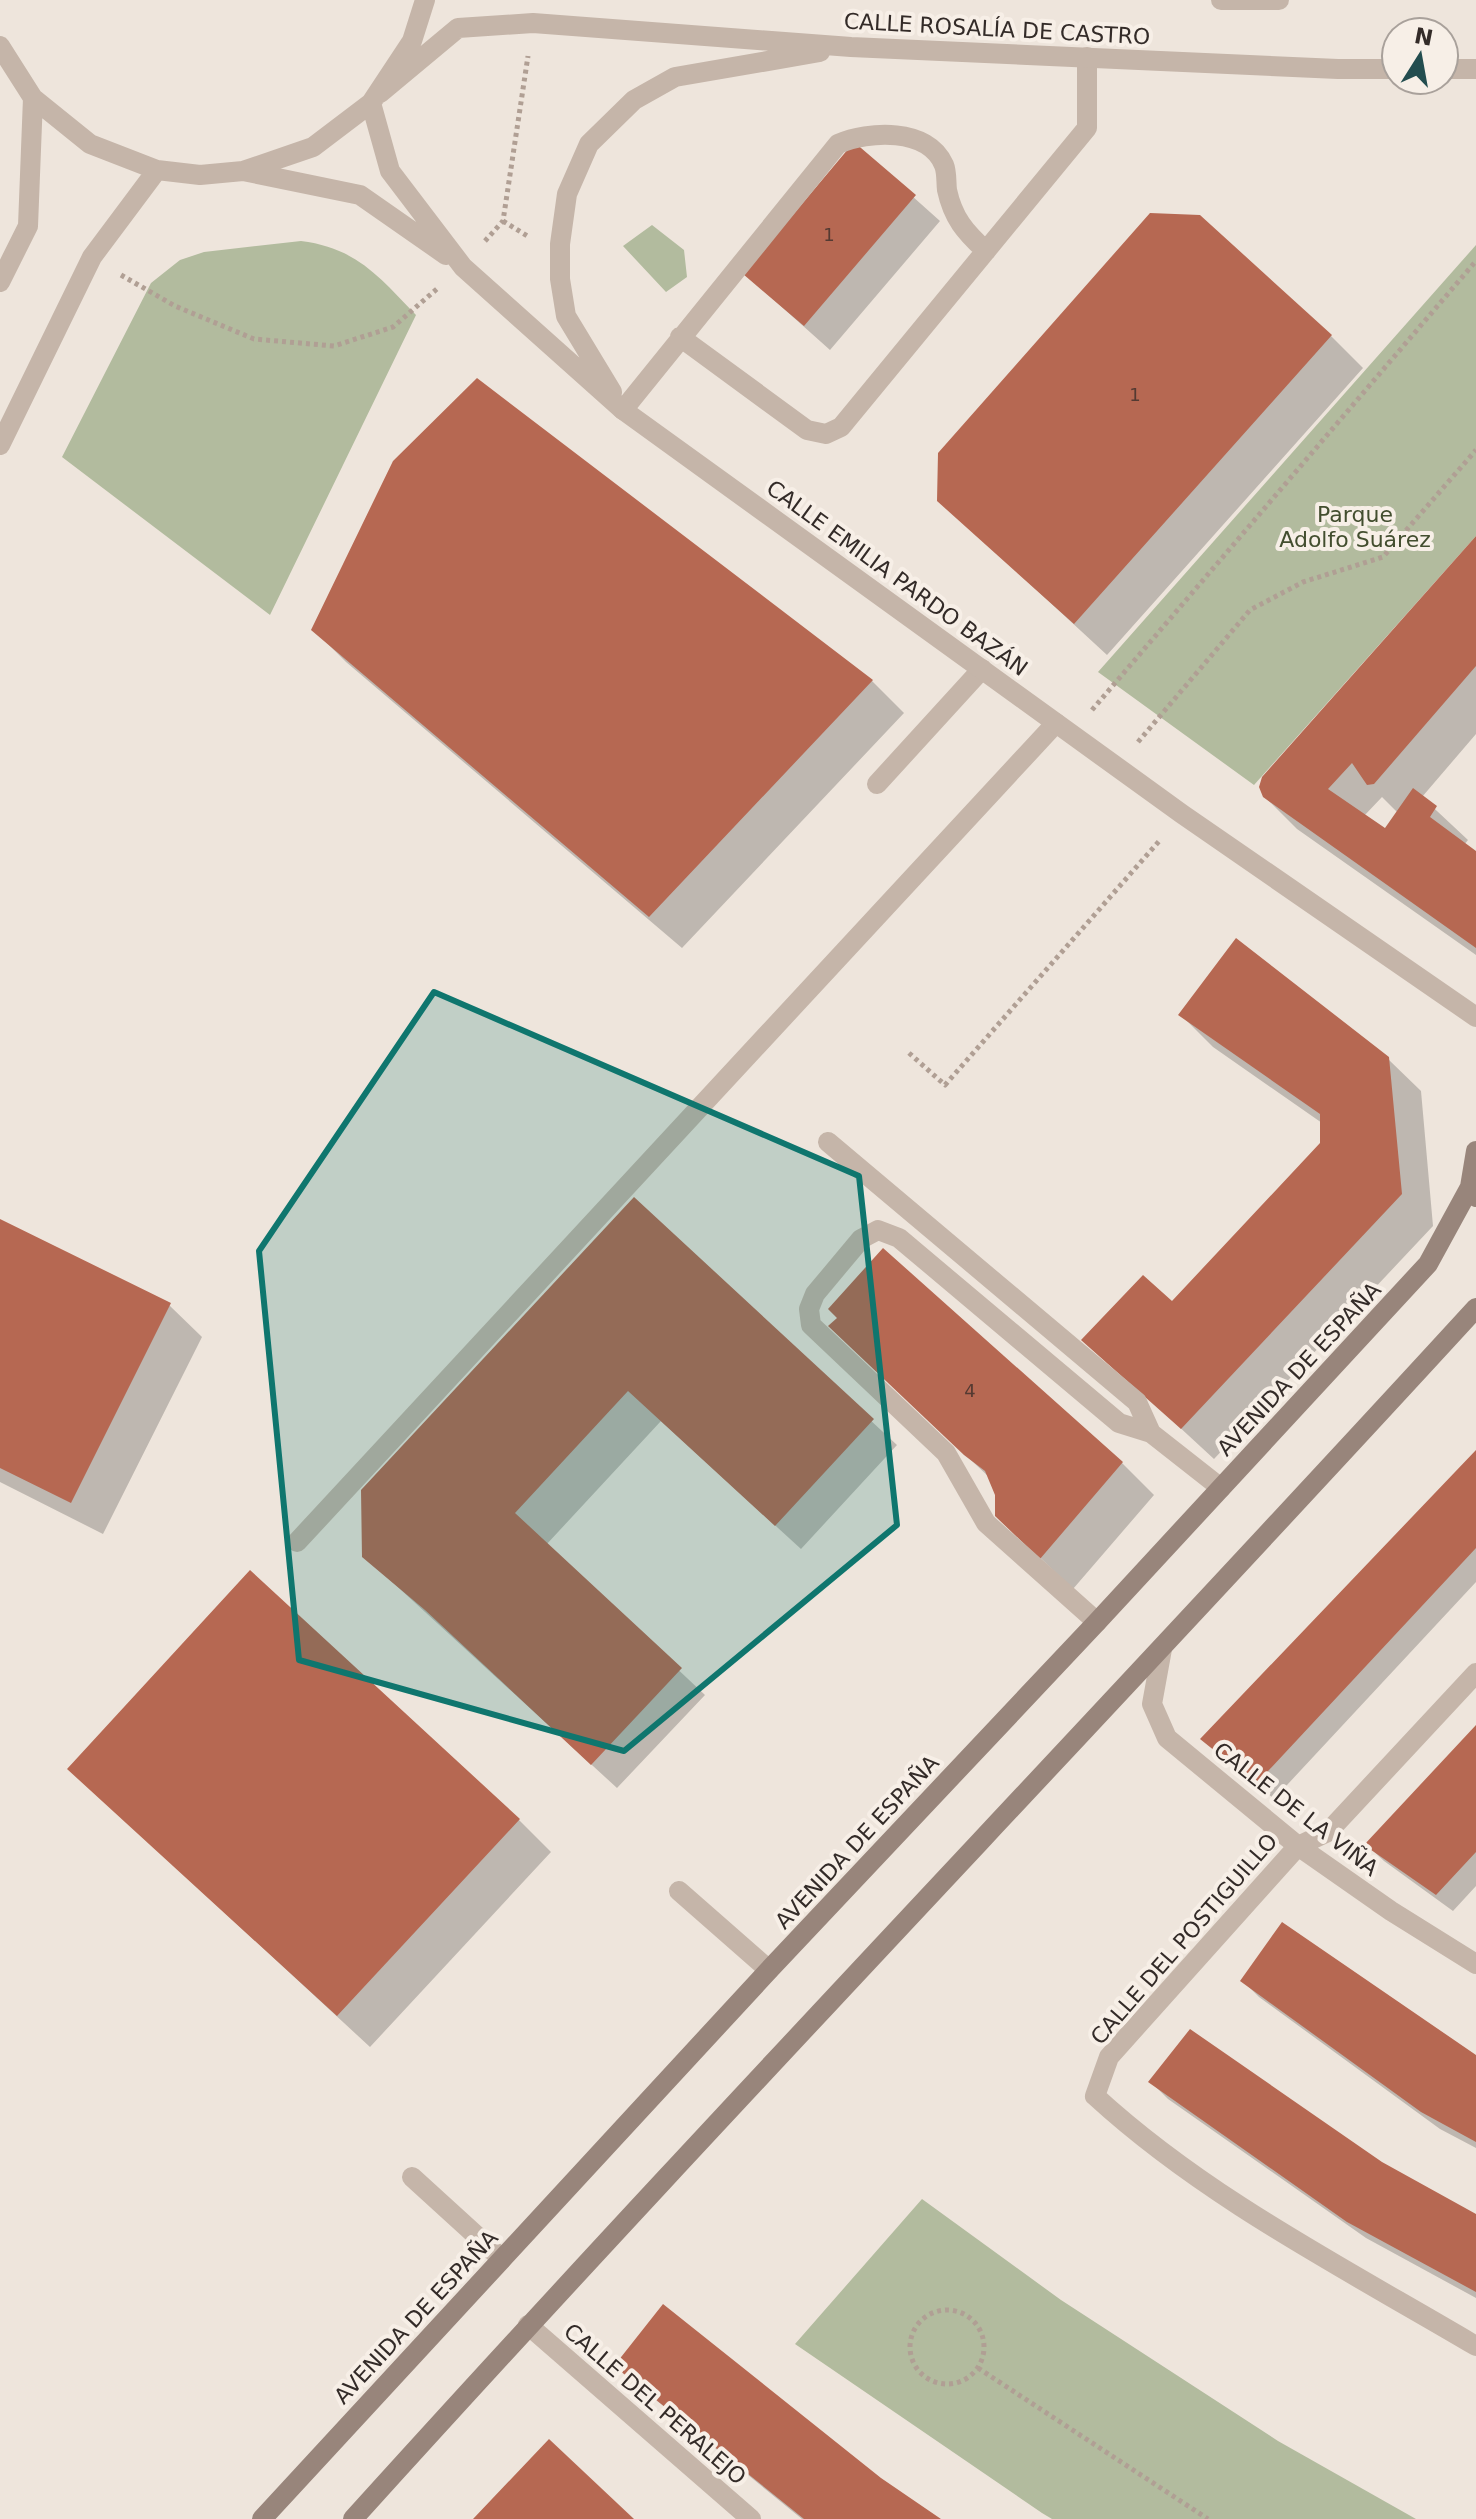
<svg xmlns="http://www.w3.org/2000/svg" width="1476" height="2519" font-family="'DejaVu Sans',sans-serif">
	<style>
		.green { fill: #b2bb9e }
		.shadow { fill: #0003; fill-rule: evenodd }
		.building { fill: #b66852 }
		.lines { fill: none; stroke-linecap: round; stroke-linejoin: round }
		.path { stroke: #b09f94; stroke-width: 5; stroke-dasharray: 4 4; stroke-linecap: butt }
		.lane { stroke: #c5b5a9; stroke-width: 20 }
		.street { stroke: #c5b5a9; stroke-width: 20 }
		.secondary { stroke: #98857b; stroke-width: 20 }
		.marked { fill: #0f766e; fill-opacity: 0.2; stroke: #0f766e; stroke-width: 6; stroke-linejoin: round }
		.labels { text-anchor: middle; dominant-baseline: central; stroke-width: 8; stroke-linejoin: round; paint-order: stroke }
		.number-label { font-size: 18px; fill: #543a32 }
		.street-label { font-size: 22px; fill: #332b28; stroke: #f7efe7 }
		.park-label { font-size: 22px; fill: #434e2f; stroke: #f7efe7 }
	</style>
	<rect width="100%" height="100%" fill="#eee5dc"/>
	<path class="green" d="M652,225L684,250L687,277L666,292L623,246Z
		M301,241C357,248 379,277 416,315L270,615L62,457L151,283L180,260L204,252Z
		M1476,245V536L1254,785L1098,672Z
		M922,2199L1061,2300L1278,2441L1416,2519H1052L1042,2513L795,2344Z"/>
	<path class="shadow" d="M855,145L940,221L830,350L745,274Z
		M1331,336L1363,368L1107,655L939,500Z
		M1476,539V734L1422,797L1468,840L1464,845L1476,853V955L1297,829L1264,796ZM1382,797L1398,813L1386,831L1364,816Z
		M314,630L872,681L904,713L682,948L346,662Z
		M1181,1015L1388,1059L1421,1091L1433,1226L1214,1459L1084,1339L1172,1304L1322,1144V1123L1213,1047Z
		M634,1200L897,1445L801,1549L661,1421L546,1545L705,1695L617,1788L364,1556Z
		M0,1221L169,1305L202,1337L103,1534L0,1482Z
		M883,1251L1122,1463L1154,1495L1073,1589L1030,1548L997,1495L990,1478L863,1358L839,1318Z
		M1476,1453V1582L1274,1799L1203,1738Z
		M1476,1728V1886L1453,1911L1384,1861L1367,1845Z
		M69,1769L519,1820L551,1852L370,2047Z
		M1242,1980L1476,2058V2148L1440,2129L1259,1997Z
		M1151,2082L1381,2164L1476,2217V2298L1366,2238L1168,2099Z
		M617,2366L880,2480L938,2519H802L634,2382Z"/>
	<path class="building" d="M854,142L916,195L804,326L743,274Z
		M1150,213L1200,215L1332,335L1074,624L937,501L938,453Z
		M477,378L873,680L649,917L311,630L393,461Z
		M1476,536V666L1374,784L1367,785L1352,763L1328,789L1385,828L1413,788L1437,806L1430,817L1476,851V948L1263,797L1259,787L1262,777Z
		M1236,938L1389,1057L1402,1194L1181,1429L1081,1340L1143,1275L1172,1301L1320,1143V1114L1178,1015Z
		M634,1197L874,1419L775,1526L628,1391L515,1513L682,1668L591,1765L425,1610L362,1557L361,1490Z
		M0,1219L171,1303L71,1503L0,1468Z
		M883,1248L1123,1462L1040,1559L995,1516V1495L985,1471L964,1455L828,1326L837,1318L828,1309Z
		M1476,1450V1548L1256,1784L1200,1739Z
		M250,1570L520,1819L337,2016L67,1769Z
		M1476,1725V1852L1436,1895L1364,1845Z
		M1282,1922L1476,2055V2142L1421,2112L1240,1981Z
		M1190,2029L1382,2162L1476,2214V2292L1347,2222L1148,2082Z
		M663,2304L881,2478L941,2519H804L614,2366Z
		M549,2439L634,2519H473Z"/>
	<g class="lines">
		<path class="path" d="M503,221L529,237
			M485,241L503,221L528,56
			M121,275L175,306L254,339L334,346L393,327L438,288
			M1092,710L1476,261
			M1138,742L1250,610L1303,582L1383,557L1476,450
			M909,1053L945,1085L1161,839
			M910 2347a37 37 0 1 1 74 0a37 37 0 1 1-74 0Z
			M978,2368L1208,2519"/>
		<path class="lane" d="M680,337L807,430L826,434L841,427L1087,128V57
			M623,410L838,144C868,131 928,127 944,165C947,172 946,182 947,190C953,218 965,232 986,251
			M877,784L982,669
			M828,1142L1137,1402L1151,1433
			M297,1542L1056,723
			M1097,1622L986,1523L946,1453L811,1325L809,1309L815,1294L861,1239L878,1230L899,1238L1119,1423L1151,1433L1221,1488
			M679,1891L769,1970
			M412,2177L502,2259"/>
		<path class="street" d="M1221,0H1279
			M0,46L33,98L90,144L157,170L200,175L243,171L313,147L371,103L412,41L425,0
			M1444,69H1476
			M380,93L458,28L533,23L851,47L1338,69H1396
			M371,103L390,171L463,267L623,410L1182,814L1476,1017
			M243,171L360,195L446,255
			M0,282L28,226L33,98
			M612,392L566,316L560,279V244L567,194L589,144L634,100L675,77L820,52
			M0,445L92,257L157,170
			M1162,1649L1152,1704L1167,1738L1298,1846L1391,1911L1476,1964
			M1476,1673L1328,1832L1298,1846L1109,2057L1095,2096C1206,2198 1346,2269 1476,2346
			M528,2325L751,2519"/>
		<path class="secondary" d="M1476,1151L1470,1187L1476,1197
			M262,2519L769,1970L1097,1622L1428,1264L1470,1187
			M353,2519C722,2111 1104,1714 1476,1308"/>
	</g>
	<path class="marked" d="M434,992L859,1176L897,1525L624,1751L299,1660L259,1251Z"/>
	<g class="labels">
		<g class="number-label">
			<text x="829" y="234">1</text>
			<text x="1135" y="394">1</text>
			<text x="970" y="1390">4</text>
		</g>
		<g class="street-label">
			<text transform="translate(997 29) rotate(3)">CALLE ROSALÍA DE CASTRO</text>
			<text transform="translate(897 578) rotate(36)">CALLE EMILIA PARDO BAZÁN</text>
			<text transform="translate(1299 1369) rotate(-47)">AVENIDA DE ESPAÑA</text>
			<text transform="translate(1296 1809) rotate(38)">CALLE DE LA VIÑA</text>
			<text transform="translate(857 1842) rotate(-47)">AVENIDA DE ESPAÑA</text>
			<text transform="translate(1184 1939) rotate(-49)">CALLE DEL POSTIGUILLO</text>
			<text transform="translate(416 2317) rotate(-47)">AVENIDA DE ESPAÑA</text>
			<text transform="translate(655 2404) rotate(41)">CALLE DEL PERALEJO</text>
		</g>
		<g class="park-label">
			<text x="1355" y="514">Parque<tspan x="1355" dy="25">Adolfo Suárez</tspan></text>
		</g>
	</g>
	<g transform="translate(1420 56) rotate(11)"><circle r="38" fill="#f7efe7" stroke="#a9a19b" stroke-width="2"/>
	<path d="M0-6L14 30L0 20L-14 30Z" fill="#234d4f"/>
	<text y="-12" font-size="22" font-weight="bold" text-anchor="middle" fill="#332b28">N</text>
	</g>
</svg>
